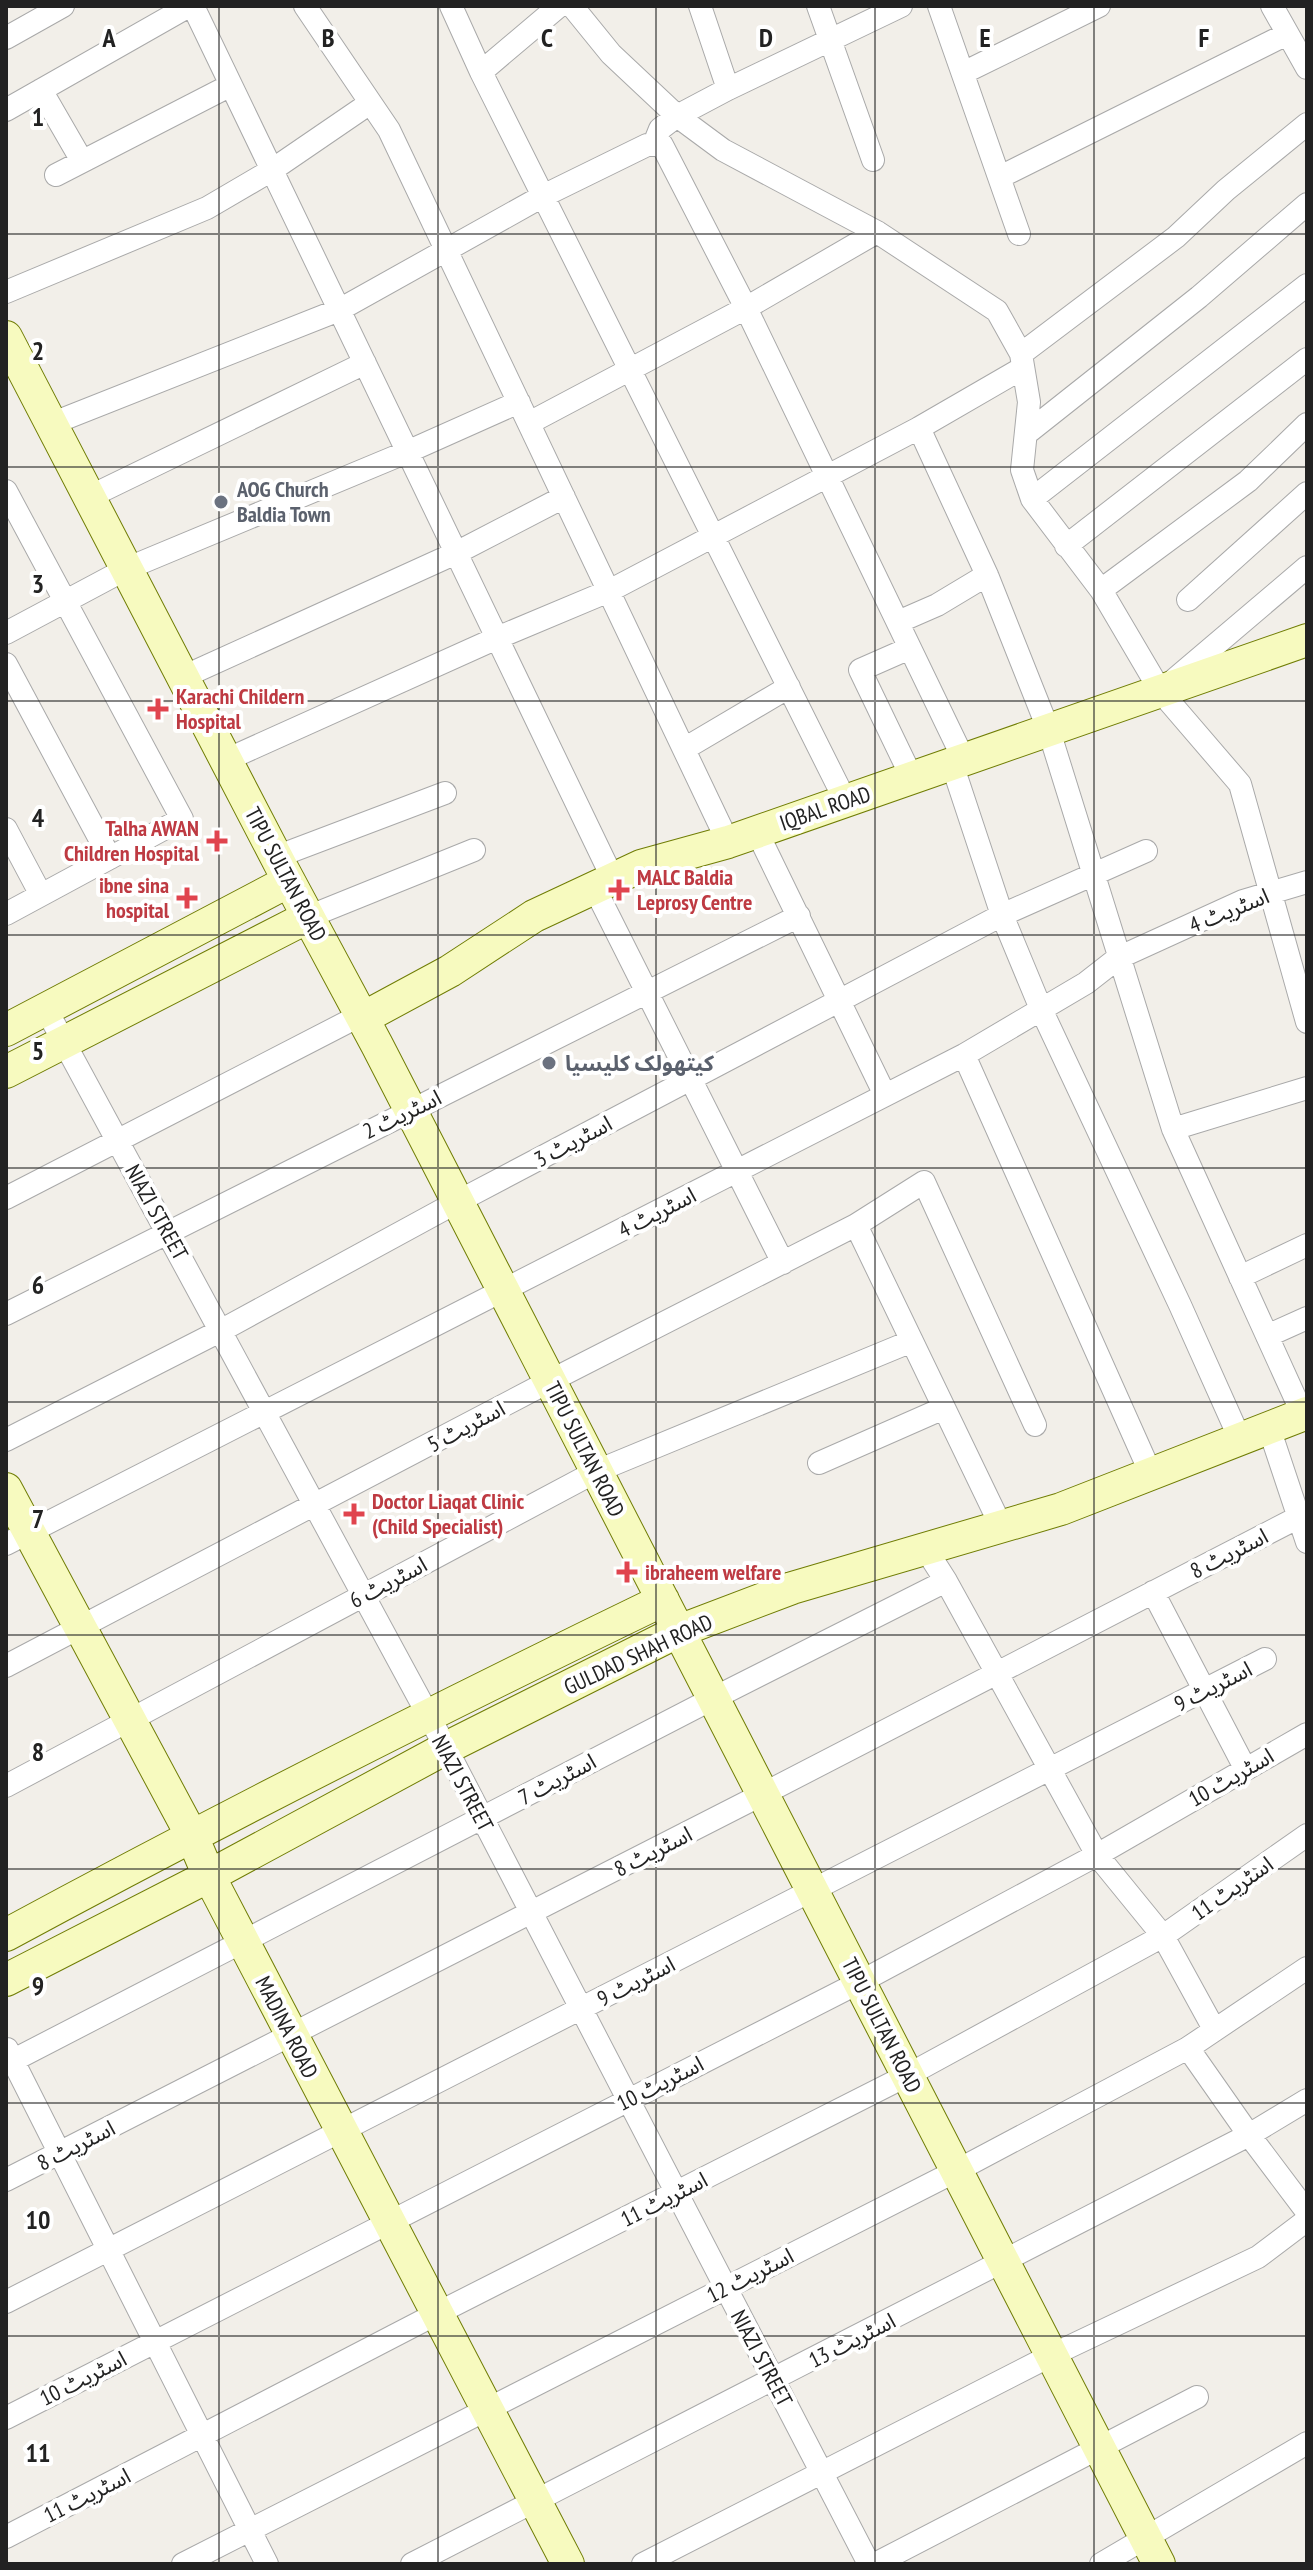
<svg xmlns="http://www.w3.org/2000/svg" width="1313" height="2570" font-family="'PT Sans Narrow','Noto Sans Arabic',sans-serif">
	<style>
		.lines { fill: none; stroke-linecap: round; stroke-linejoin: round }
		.street-casing { stroke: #a9a9a9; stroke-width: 24 }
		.secondary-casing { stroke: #707d05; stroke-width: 34 }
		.street { stroke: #fff; stroke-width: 22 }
		.secondary { stroke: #f7fabf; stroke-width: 32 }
		.grid { fill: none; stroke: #222; stroke-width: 2; stroke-opacity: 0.55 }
		.worship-dot { fill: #6b7280; stroke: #fff; stroke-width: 3 }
		.health-dot { fill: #e0444e; stroke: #fff; stroke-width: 3 }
		.labels { text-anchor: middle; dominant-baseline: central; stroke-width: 8; stroke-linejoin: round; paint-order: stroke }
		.worship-label { font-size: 22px; font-weight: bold; fill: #5b616d; stroke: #fff; text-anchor: start }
		.health-label { font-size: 22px; font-weight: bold; fill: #be3a42; stroke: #fff; text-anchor: start }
		.street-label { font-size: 22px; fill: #222; stroke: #fff }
		.grid-label { font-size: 26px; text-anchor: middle; font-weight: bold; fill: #222; stroke: #fff; stroke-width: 8; stroke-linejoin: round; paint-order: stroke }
	</style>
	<rect width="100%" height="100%" fill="#f2efe9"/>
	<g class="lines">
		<g class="street-casing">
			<path id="street" d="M193,6L613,879
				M305,6L389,130L728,842
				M451,6L481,72L845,800
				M572,6L611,54L677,116L723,150L877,232L997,311L1021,354L1029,402L1022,470L1032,499L1101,590L1161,692L1240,784L1307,1022
				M700,6L728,89
				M818,6L873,160
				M939,6L1019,234
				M1272,6L1307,68
				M6,38L63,6
				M481,72L559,6
				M963,73L1099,6
				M41,90L82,161
				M6,110L189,6
				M654,144L660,129L677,116L728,89L901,6
				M56,175L231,85
				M1000,177L1287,34
				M6,292L207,208L272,170L370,103
				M1021,354L1176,237L1226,190L1307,124
				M529,423L746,308L877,232
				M51,424L339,310L543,196L647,145H662L746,308L964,760
				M919,428L987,575L1049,731L1173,1129L1303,1415
				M1026,434L1199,297L1307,204
				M6,491L182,819L6,914
				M89,497L365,363
				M1032,499L1307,285
				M1066,546L1307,359
				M1101,590L1248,481L1307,424
				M1188,600L1307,493
				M898,622L937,605L987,575
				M6,633L126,569L407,452L519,402
				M910,648L860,670L912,778
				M6,664L110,858
				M183,677L456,553L564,497
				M1174,680L1307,567
				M684,749L789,687
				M226,760L497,638L609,591L919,428L1021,369
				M952,764L1002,915L1041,1009L1180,1305L1240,1439
				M6,829L41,895
				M757,832L885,1095
				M276,857L445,793
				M594,887L783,1263
				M308,917L474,850
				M46,1009L446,1748L869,2564
				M964,1055L1151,1474
				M1173,1129L1307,1088
				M6,1198L361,1015
				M856,1225L1001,1526
				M1240,1277L1307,1245
				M6,1314L799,916
				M1267,1336L1307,1318
				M1269,1428L1307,1542
				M6,1440L222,1330L457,1202L1002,915L1146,851
				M819,1463L944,1408
				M6,1544L964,1055L1086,983L1118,958L1243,901L1307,882
				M946,1581L1097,1855L1163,1936L1214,2029
				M1153,1592L1245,1768
				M6,1666L550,1381L856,1225L924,1182L1035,1425
				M6,1786L597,1471L912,1341
				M1188,2048L1249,2135L1307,2212
				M7,2049L267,2564
				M6,2064L714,1698L946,1581L925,1548
				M6,2180L763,1794L1299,1517
				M6,2302L1265,1659
				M6,2418L860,1982L1097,1855L1307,1734
				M6,2537L436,2314L908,2075L1163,1936L1307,1835
				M183,2564L958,2170L1188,2048L1307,1968
				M412,2564L1249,2135L1307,2100
				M643,2564L1052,2355L1258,2257L1307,2220
				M875,2564L1197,2397
				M1101,2564L1307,2443"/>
		</g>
		<g class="secondary-casing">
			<path id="secondary" d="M6,337L282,868L377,1045L1159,2564
				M363,1018L450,971L534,916L641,866L728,842L1307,640
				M6,1030L289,881
				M6,1072L308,917
				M6,1489L192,1836L209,1876L568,2564
				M6,1935C222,1818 442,1707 663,1600
				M6,1980L209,1876L446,1748L679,1631L792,1588L1061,1509L1307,1413"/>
		</g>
		<use href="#street" class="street"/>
		<use href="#secondary" class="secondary"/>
	</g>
	<path class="grid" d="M219,6V2564M438,6V2564M656,6V2564M875,6V2564M1094,6V2564M6,234H1307M6,467H1307M6,701H1307M6,935H1307M6,1168H1307M6,1402H1307M6,1635H1307M6,1869H1307M6,2103H1307M6,2336H1307"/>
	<g class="worship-dot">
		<circle cx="221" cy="502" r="8"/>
		<circle cx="549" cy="1063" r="8"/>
	</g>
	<g class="health-dot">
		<path d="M154 697h8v8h8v8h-8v8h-8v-8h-8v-8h8z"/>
		<path d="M213 829h8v8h8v8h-8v8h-8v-8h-8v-8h8z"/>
		<path d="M615 878h8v8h8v8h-8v8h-8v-8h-8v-8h8z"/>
		<path d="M183 886h8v8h8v8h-8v8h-8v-8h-8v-8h8z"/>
		<path d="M350 1502h8v8h8v8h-8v8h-8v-8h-8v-8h8z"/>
		<path d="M623 1560h8v8h8v8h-8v8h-8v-8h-8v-8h8z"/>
	</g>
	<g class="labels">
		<g class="worship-label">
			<text x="237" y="489">AOG Church<tspan x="237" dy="25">Baldia Town</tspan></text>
			<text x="565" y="1063">کیتھولک کلیسیا</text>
		</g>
		<g class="health-label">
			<text x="176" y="696">Karachi Childern<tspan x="176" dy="25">Hospital</tspan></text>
			<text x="199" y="828" text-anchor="end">Talha AWAN<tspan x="199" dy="25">Children Hospital</tspan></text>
			<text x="637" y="877">MALC Baldia<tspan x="637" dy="25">Leprosy Centre</tspan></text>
			<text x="169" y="885" text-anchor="end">ibne sina<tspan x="169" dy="25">hospital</tspan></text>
			<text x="372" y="1501">Doctor Liaqat Clinic<tspan x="372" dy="25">(Child Specialist)</tspan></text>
			<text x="645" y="1572">ibraheem welfare</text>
		</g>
		<g class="street-label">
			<text transform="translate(825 808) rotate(-19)">IQBAL ROAD</text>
			<text transform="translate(286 874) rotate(62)">TIPU SULTAN ROAD</text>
			<text transform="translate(1229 910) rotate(-22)">اسٹریٹ 4</text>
			<text transform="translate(402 1114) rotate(-26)">اسٹریٹ 2</text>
			<text transform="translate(573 1141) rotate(-28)">اسٹریٹ 3</text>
			<text transform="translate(157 1212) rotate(61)">NIAZI STREET</text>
			<text transform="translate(657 1212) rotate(-27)">اسٹریٹ 4</text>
			<text transform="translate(466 1426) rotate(-28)">اسٹریٹ 5</text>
			<text transform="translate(585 1449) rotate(63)">TIPU SULTAN ROAD</text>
			<text transform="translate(1229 1553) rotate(-27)">اسٹریٹ 8</text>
			<text transform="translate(388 1582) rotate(-28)">اسٹریٹ 6</text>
			<text transform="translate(638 1654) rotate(-25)">GULDAD SHAH ROAD</text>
			<text transform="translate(1213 1686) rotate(-27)">اسٹریٹ 9</text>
			<text transform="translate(1231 1777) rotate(-30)">اسٹریٹ 10</text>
			<text transform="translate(557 1779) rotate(-28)">اسٹریٹ 7</text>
			<text transform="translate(463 1783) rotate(62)">NIAZI STREET</text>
			<text transform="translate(653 1851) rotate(-27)">اسٹریٹ 8</text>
			<text transform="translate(1232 1888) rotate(-35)">اسٹریٹ 11</text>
			<text transform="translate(636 1981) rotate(-27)">اسٹریٹ 9</text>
			<text transform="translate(882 2025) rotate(63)">TIPU SULTAN ROAD</text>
			<text transform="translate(287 2027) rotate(63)">MADINA ROAD</text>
			<text transform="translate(660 2083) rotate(-27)">اسٹریٹ 10</text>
			<text transform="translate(76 2145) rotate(-27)">اسٹریٹ 8</text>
			<text transform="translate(664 2199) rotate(-27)">اسٹریٹ 11</text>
			<text transform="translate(750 2275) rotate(-27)">اسٹریٹ 12</text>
			<text transform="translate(852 2340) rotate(-27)">اسٹریٹ 13</text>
			<text transform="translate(762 2358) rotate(62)">NIAZI STREET</text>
			<text transform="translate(83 2378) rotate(-27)">اسٹریٹ 10</text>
			<text transform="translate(87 2495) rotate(-27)">اسٹریٹ 11</text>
		</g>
	</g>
	<g class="grid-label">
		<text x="109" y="47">A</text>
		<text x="328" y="47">B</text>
		<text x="547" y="47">C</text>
		<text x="766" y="47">D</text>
		<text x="985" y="47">E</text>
		<text x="1204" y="47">F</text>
		<text x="38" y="126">1</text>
		<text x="38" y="360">2</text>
		<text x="38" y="593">3</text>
		<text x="38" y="827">4</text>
		<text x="38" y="1060">5</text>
		<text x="38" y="1294">6</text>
		<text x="38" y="1528">7</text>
		<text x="38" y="1761">8</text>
		<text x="38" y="1995">9</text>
		<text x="38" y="2229">10</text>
		<text x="38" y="2462">11</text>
	</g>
	<rect width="1313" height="2570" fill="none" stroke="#222222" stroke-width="16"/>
</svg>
